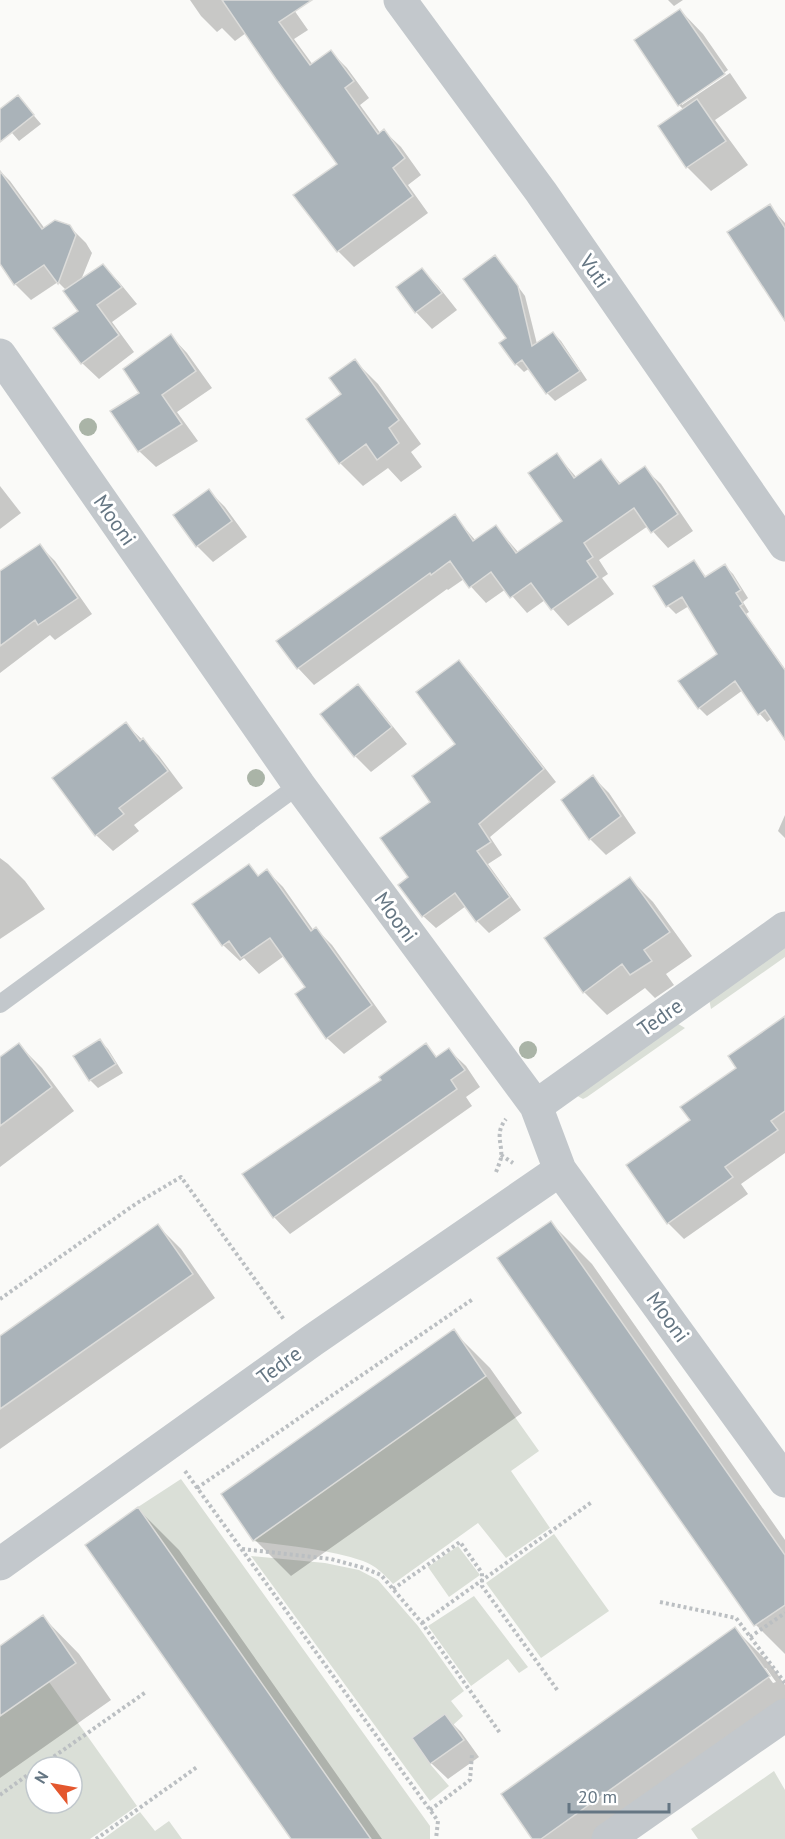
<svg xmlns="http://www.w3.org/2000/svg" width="785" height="1839" font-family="'PT Sans',sans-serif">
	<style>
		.green { fill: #dadfd7; fill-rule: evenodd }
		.shadow { fill: #0003; fill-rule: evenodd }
		.building { fill: #aab3b9; stroke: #dcdcda; stroke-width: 1.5 }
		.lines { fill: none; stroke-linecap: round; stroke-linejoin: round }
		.path { stroke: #bbbfc2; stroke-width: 4; stroke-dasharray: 3 3; stroke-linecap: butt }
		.lane { stroke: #c3c8cc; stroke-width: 18 }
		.street { stroke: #c3c8cc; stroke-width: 33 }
		.tree { fill: #aab4a7 }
		.labels { text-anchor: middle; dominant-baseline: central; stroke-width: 6; stroke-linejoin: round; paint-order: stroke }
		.street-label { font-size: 21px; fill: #657683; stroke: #fff }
	</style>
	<rect width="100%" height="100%" fill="#fafaf8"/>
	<path class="green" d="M785,945V957L711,1009L709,999Z
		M675,1022L685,1028L587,1097L583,1099L574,1094Z
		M486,1376L539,1451L511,1471L550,1528L506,1558L478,1523L393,1584C384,1574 376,1566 363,1561C330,1549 288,1546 253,1541Z
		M181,1479L430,1826V1839H371L138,1507Z
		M554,1534L609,1611L541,1658L486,1583Z
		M458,1546L480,1575L449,1597L428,1567Z
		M251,1556L325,1563L359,1570L378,1580L418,1626L464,1691L451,1701L463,1716L453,1725L430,1764L449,1786L430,1801Z
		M474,1596L528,1667L519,1673L508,1659L471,1686L428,1626Z
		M49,1682L137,1806L90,1839H0V1716ZM36,1767H72V1803H36Z
		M774,1771L785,1790V1839H698L691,1829Z
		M140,1812L155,1831L169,1821L182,1839H103Z"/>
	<path class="shadow" d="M190,0H287L308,30L294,39L313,65L331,52L347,68L369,98L360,105L381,134L384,131L401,147L421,175L408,185L428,213L354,267L338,251L339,164L246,33L235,41L222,28L217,32L201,16Z
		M668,0H683L674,6Z
		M680,10L703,34L728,70L682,101V105L730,73L747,98L715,120L748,165L711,191L687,167L660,127L684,110L679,105Z
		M18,97L41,124L19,141L0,119V111Z
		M0,171L10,181L45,229L69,226L86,243L92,253L81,280L103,266L119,282L137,304L112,322L134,352L99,379L82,363L80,312L66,290L58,282L31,300L15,284L0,261Z
		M769,206L785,223V320Z
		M494,257L502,265L525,296L537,344L553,333L561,341L587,380L555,401L547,393L530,368L524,372L516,364Z
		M422,270L438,286L457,310L432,329L416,312L398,287Z
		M171,336L187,353L212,388L177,412L198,441L156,467L139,451L141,393Z
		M355,361L378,384L421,444L411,452L422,467L401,482L388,468L363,486L340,463L343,394Z
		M557,455L577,478L601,461L621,484L644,468L661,484L693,531L668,548L648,526L599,560L608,574L602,578L614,594L568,626L545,600L527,613L506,589L486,603L464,579L448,590L447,589L314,685L298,668L454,516L476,541L496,527L519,553L564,521Z
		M0,486L21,513L0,529Z
		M209,491L225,507L247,537L213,562L197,546L175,516Z
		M40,546L55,561L92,614L55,640L50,635L0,673V573Z
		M694,562L707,578L725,566L733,574L748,598L743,602L749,612L746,614L785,669V737L772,718L767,722L760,714L743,690L707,716L699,708L719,654L689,606L676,614L668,606L655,586Z
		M459,662L471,674L556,782L490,837L502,855L488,864L521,910L489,933L477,921L466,906L436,928L423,916L410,878L433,802L457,744Z
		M358,686L374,703L407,744L371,772L355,756Z
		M126,724L159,756L183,788L134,825L139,831L113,851L96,835Z
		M593,777L609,793L636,833L606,855L590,839Z
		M785,815V838L778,831Z
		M0,858L8,864L25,881L45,909L0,939Z
		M248,866L259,877L267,871L283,887L314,931L316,929L332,945L387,1022L344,1054L327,1038L307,987L284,956L259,974L244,958L240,961L223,945Z
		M630,879L653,902L692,956L666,974L674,985L655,998L645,988L607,1015L584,992Z
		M785,1017V1153L741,1184L748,1194L684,1239L668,1223L692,1120Z
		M100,1041L108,1049L123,1073L98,1088L90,1080L75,1056Z
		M19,1045L42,1068L74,1111L0,1167V1059Z
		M426,1045L438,1058L449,1050L466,1066L480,1087L466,1097L472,1106L290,1234L274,1217L244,1174L383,1081Z
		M551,1223L592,1264L785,1540V1654L756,1625L499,1258Z
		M158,1226L181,1249L215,1298L0,1449V1336Z
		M453,1331L490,1368L522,1413L291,1576L255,1540Z
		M138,1509L179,1550L382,1839H293Z
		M43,1617L79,1654L111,1700L0,1778V1647Z
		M735,1629L771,1665L785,1685V1728L628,1839H534ZM762,1668H766L776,1682L773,1683Z
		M445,1716L461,1732L479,1757L448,1779L431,1763Z"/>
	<path class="building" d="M222,0H312L279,22L310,65L331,50L354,81L345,88L378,134L384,129L405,158L393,168L413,196L337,252L293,195L337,164L276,79Z
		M680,9L725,74L678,106L634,40Z
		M18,95L34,115L0,142V109Z
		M697,99L726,141L686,168L658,126Z
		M0,171L42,229L55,220L70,225L76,235L58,284L44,265L14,285L0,264Z
		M770,204L785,228V321L727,232Z
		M495,255L518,286L532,346L553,332L580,371L546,394L522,360L515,365L499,343L506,338L463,279Z
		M103,264L122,287L97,305L119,335L81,364L53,328L78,311L63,291Z
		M422,268L442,293L415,313L396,287Z
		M171,334L196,371L162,395L182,424L138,452L110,411L139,393L123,369Z
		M355,359L399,420L389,428L399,443L377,460L366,444L339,464L306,419L341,394L329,378Z
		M557,453L574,478L601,459L619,484L645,466L678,514L651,533L634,508L584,543L593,557L587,561L598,577L551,610L531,583L510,598L491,572L469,588L450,561L431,575L430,573L297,669L276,641L455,514L473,541L496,525L516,553L562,521L528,473Z
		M209,489L232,521L196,547L173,515Z
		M40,544L78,598L38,625L35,620L0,646V571Z
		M694,560L705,577L725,564L741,590L736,593L743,604L740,606L785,670V740L765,710L758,715L735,681L698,709L678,681L717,654L682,597L666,607L653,586Z
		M459,660L544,769L479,824L491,842L477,851L510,897L476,922L455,893L422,917L398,885L408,877L380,838L430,802L412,776L455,744L416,692Z
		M358,684L392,727L354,757L320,714Z
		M126,722L140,741L143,738L168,771L119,808L124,814L95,836L52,778Z
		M593,775L621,816L589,840L561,800Z
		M249,864L258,876L267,869L311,931L316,927L372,1005L326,1039L295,994L305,987L270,938L241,958L229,941L222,946L192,904Z
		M630,877L670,932L644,950L652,961L630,975L622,964L583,993L544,938Z
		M785,1016V1111L771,1121L778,1130L725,1167L733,1177L667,1224L626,1165L690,1120L680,1107L736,1068L728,1056Z
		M100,1039L116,1064L89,1081L73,1056Z
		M19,1043L52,1087L0,1126V1057Z
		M426,1043L436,1057L449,1048L465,1070L451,1080L457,1089L273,1218L242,1174L381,1080L379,1077Z
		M551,1221L785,1555V1605L754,1626L497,1258Z
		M158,1224L193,1274L0,1409V1336Z
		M454,1329L486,1376L253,1541L221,1494Z
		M138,1507L371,1839H291L123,1599L85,1545Z
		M43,1615L76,1663L0,1716V1646Z
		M735,1627L770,1676L541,1839H532L501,1794Z
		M445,1714L464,1740L430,1764L412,1738Z"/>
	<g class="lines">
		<path class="path" d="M501,1155L513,1163
			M496,1172C498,1167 500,1162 501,1158C503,1144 494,1134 506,1119
			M0,1299L137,1203L181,1177L285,1321
			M185,1471L438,1821L436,1839
			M197,1488L473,1299
			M242,1549L331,1559L364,1568L381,1575L422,1623L500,1733
			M393,1589L460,1542L482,1573V1586L558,1691
			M660,1602L736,1618L785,1683
			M422,1623L592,1502
			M750,1637L785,1613
			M39,1767L146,1692
			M0,1795L36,1769
			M430,1810L470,1780L472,1754
			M96,1839L197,1767"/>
		<path class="lane" d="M0,1004L299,785"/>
		<path class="street" d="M400,0L541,192L785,545
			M0,355L299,785L536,1106L560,1170L785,1481
			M536,1106L785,928
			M0,1564L313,1340L560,1170
			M608,1839L785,1715"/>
	</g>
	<g class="tree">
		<circle cx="88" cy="427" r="9"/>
		<circle cx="256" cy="778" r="9"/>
		<circle cx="528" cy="1050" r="9"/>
	</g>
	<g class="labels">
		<g class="street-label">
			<text transform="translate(595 271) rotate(55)">Vuti</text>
			<text transform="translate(115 520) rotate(55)">Mooni</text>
			<text transform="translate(396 917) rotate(54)">Mooni</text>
			<text transform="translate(660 1017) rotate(-35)">Tedre</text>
			<text transform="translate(668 1317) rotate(54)">Mooni</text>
			<text transform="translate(279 1365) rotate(-36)">Tedre</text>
		</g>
	</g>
	<g transform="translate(54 1785) rotate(301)"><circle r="28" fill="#ffffff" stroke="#c1c8cd" stroke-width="1.5"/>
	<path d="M0-4.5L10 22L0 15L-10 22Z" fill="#e4572e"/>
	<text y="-9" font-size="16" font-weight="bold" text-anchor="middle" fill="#657683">N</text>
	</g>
	<path d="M569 1803v9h100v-9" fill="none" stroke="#657683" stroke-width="3"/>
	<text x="578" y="1803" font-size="18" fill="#657683" stroke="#ffffff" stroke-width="4.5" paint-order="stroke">20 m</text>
</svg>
